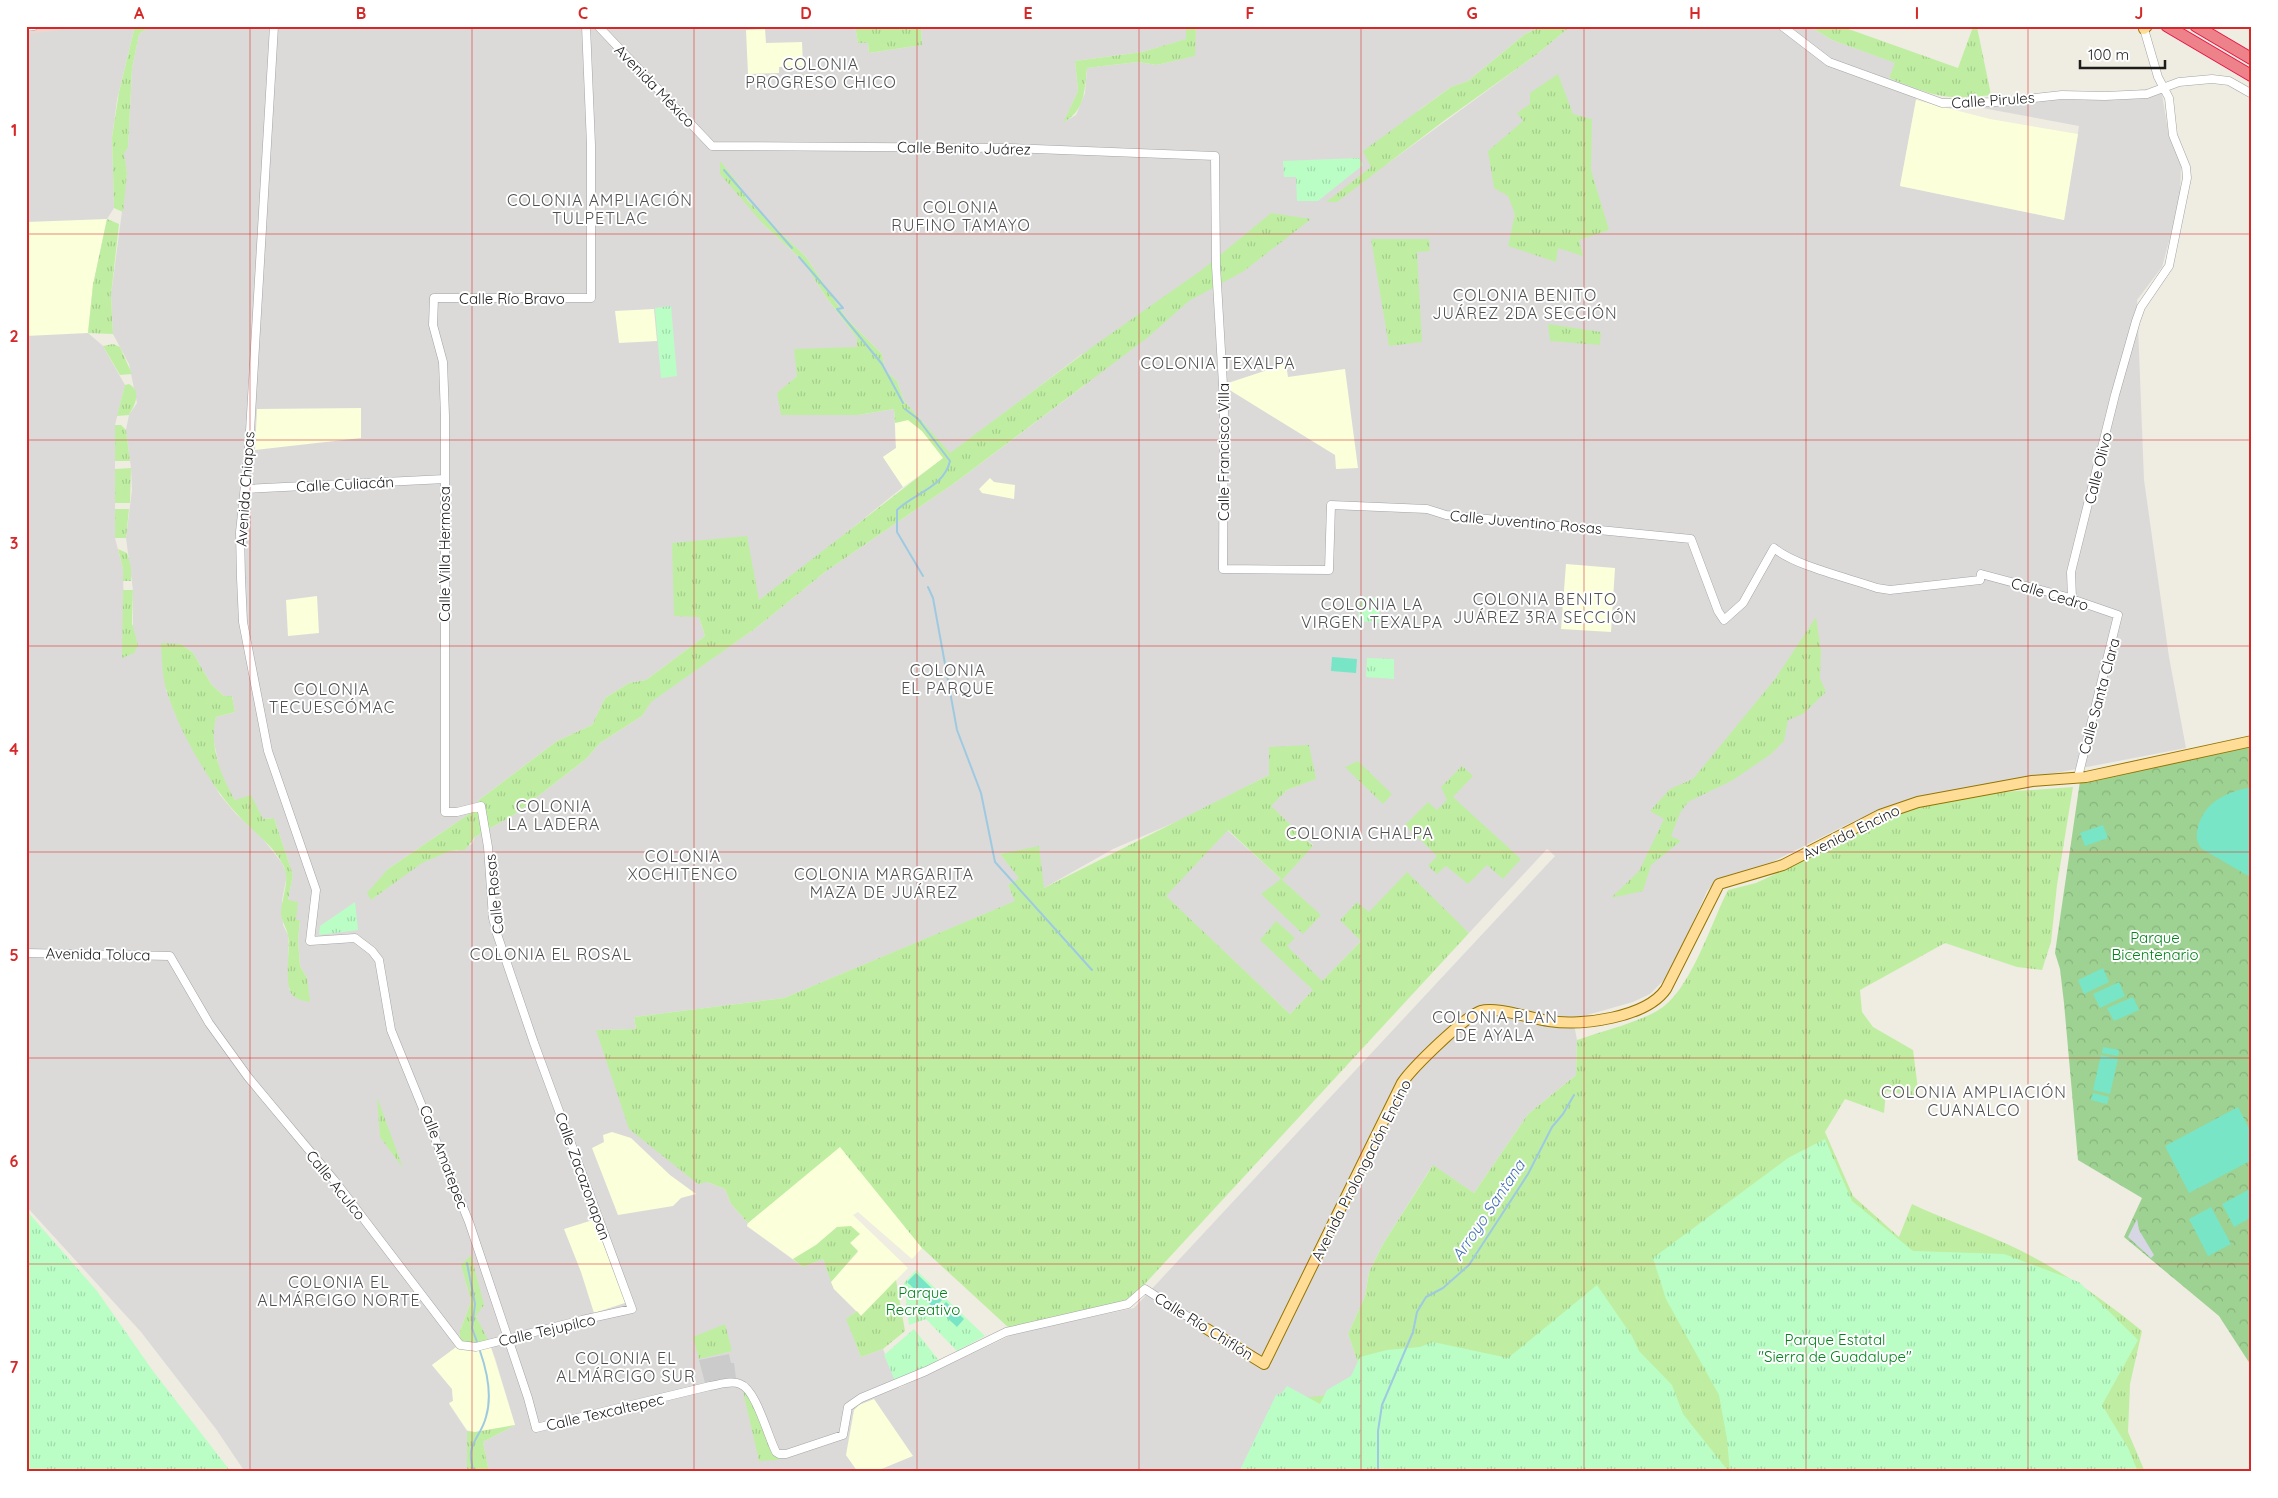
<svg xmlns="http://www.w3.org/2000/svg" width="2278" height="1498" font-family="Quicksand,sans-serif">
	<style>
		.residential { fill: #dbdad9; fill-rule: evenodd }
		.commercial { fill: #f2d4cf }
		.education { fill: #fbffda }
		.religious { fill: #cbcbcb }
		.grass { fill: url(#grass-tufts) }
		.forest { fill: url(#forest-crowns) }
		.park { fill: url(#park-tufts) }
		.pitch { fill: #78e5c7 }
		.plaza { fill: #d7d6e5 }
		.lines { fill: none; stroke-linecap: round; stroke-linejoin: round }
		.stream { stroke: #9ecae1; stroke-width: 2 }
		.minor-casing { stroke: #a4a4a4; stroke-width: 9 }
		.major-casing { stroke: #957400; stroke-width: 12 }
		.highway-casing { stroke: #e61546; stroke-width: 13 }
		.minor { stroke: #fff; stroke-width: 8 }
		.major { stroke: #ffdd96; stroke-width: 10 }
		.highway { stroke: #ed828a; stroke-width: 11 }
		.grid { fill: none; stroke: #d62828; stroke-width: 1; stroke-opacity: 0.55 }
		.labels { text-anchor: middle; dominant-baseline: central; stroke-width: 4; stroke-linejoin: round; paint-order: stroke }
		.street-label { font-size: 15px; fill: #1d1d1d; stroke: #fff }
		.park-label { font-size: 15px; fill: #02831b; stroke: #fff }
		.neighbourhood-label { font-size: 16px; letter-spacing: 1px; fill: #505050; stroke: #fff }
		.water-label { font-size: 16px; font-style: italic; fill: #426eb4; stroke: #fff }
		.neatline { fill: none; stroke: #d62828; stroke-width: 2 }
		.grid-label { font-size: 16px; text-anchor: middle; font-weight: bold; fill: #d62828 }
	</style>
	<defs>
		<pattern id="grass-tufts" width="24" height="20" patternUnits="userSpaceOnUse" patternTransform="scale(1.25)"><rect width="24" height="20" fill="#bfeea2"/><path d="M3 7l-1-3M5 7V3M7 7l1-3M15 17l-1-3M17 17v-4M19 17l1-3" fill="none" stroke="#a4cc8b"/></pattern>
		<pattern id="forest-crowns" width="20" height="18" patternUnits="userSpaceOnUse" patternTransform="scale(1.25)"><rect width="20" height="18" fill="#9ed292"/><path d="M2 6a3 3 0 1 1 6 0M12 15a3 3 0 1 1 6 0" fill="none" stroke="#88b47d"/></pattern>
		<pattern id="park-tufts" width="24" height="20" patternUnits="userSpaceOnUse" patternTransform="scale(1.25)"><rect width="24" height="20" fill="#bafec6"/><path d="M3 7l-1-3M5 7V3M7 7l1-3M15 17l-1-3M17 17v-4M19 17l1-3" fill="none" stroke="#9fd9aa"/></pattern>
	</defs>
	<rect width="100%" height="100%" fill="#efece1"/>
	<path class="residential" d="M26,26H135L117,100L112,137L114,208L107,219L93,285L88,333L103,346L125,385L115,425V538L123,569L124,630L133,629V590L126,538L132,490L131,468L126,430L129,415L137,403L129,364L113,334L111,295L127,173L123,153L128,148L132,69L139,34L151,26H855L858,43H868L869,53L922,45L921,26H1186L1187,39L1142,52L1075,61L1078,91L1064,122L1076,115L1085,93L1087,68L1138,62L1157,65L1194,56L1196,26H1543L1525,34L1468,81L1451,87L1419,110L1387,164L1536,55L1571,26H1809L1832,40L1896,63L1889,78L1918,89L1900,186L2064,220L2079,126L1977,107L2032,99L2161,88L2169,137L2181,162L2180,201L2162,267L2137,300L2144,480L2169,657L2186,748L1899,803L1854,821L1772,862L1719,878L1707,891L1670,974L1650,994L1633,1002L1573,1019L1577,1040L1576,1075L1528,1114L1474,1193L1432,1166L1383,1244L1369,1272L1365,1296L1348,1334L1361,1371L1243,1472H874L913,1455H846L858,1472H489L483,1442L515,1425L495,1358L476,1316L461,1265L471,1301L460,1331L459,1345L432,1365L452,1389L453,1401L449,1404L467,1431V1472H245L216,1429L141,1332L26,1206ZM720,162L738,183L748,201L806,257L847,319L882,354L885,370L897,381L904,401L950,454L1082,354L1085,385L956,482L825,572L756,628L650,702L642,716L600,743L586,759L515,814L475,837L472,844L457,851H450L422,862L371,900L388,869L469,814L479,800L557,741L592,725L605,698L629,683L646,680L705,636L699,617L758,601L804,567L903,487L883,457L896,448L894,409L858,415L778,393L797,376L857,347V338L826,297L802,260L763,224ZM181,644L193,653L211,684L224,696H232L235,712L216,717L212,732L221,777L235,800L263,819L274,818L293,875L288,900L296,921L300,920L298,940L300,966L307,978L289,990L288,935L283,925L282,900L287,875L282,863L259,834L236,814L220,795L176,716L166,690ZM1269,748L1315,779L1287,790L1270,806L1313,845L1281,879L1227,830L1165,896L1290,1014L1361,941L1458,923L1469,933L1547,849L1555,856L1134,1308L1016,1333L899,1388L883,1349L861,1357L847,1319L857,1311L834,1289L823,1259L803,1267L747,1226L748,1223L731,1204L725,1189L707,1182L596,1030L636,1029L634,1017L784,998L1016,901L1008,885L1020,878L1000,854L1005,853L1044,888L1113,849L1185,818L1269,775Z"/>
	<path class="commercial" d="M26,26H95L26,34Z"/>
	<path class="education" d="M765,29L766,43L802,42L803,66L779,67V73L748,74L746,30Z
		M1916,100L1990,119L2078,134L2064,220L1900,186Z
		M107,219L93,285L88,333L26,336V222Z
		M654,309L657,341L619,343L615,311Z
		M1286,364L1288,377L1345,369L1358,468L1336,469L1335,455L1228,389V383Z
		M361,408V438L255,450L257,409Z
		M908,420L922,431L944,458L903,487L883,457L896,448L895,423Z
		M990,478L994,482L1015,485L1014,499L982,493L979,489Z
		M1566,564L1615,568L1611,632L1561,629Z
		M317,596L319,633L288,636L286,600Z
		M612,1132L631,1138L670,1175L696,1194L681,1198L673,1206L618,1215L592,1148L604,1142L603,1135Z
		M840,1146L922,1248L912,1259L858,1212L853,1215L908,1268L861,1316L834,1289L831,1282L858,1252L837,1227L816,1245L793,1259L747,1226L748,1223Z
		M593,1220L628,1302L594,1313L581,1272L564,1229Z
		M490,1344L515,1425L475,1432L467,1430L449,1403L453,1401L452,1389L432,1365L459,1345Z
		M874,1399L913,1456L874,1472H858L846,1455L854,1410L859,1405Z"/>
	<path class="religious" d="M729,1354L731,1363H734L736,1378L705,1383L699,1360Z"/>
	<path class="grass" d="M135,26H151L139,34L132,69L128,148L124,153L127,173L123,212L114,208L112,137L119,92Z
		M855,26H921L922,45L869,53L868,43H858Z
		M1186,26H1196L1195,56L1157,65L1138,62L1087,68C1084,92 1086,109 1063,123L1078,91L1075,61L1142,52L1186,39Z
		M1543,26H1571L1536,55L1445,120L1337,202H1326L1371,167L1363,151L1451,87L1468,81L1525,34Z
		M1809,26H1840L1958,68L1973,27H1977L1991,95C1943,101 1932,95 1889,78L1895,63L1832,40Z
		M1558,74L1573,114L1592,119L1591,170L1609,230L1579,240L1583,256L1558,248L1556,262L1508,246L1515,214L1508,196L1494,188L1488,151L1523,121L1517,113L1530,104V93Z
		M720,161L738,183L748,201L806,257L847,319L882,354L885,370L897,381L904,401L950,453L1095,345L1203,269L1271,213L1311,219L1244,271L1189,301L1147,338L956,482L825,572L756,628L651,702L642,716L600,743L586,759L515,814L475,837L465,850L450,851L422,863L371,900L367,893L388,869L469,814L479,800L557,741L592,725L605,698L629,683L646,680L705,636L699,617L674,616L672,543L747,536L759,600L943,458L922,431L908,420L895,423L894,409L858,415H781L777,393L797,376L794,349L857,347V338L826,297L802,260L763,224L720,174Z
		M107,219L119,224L111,295L113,334L88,333L93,285Z
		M1371,239H1429L1430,251L1417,252L1422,342L1389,346Z
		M1548,324L1601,332L1600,345L1550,341Z
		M113,344L120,347L132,374L120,375L103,346Z
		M129,384C142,391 135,405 129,415L117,416L125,385Z
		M115,425H121L126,430L130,461H115Z
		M131,468L130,503H115V469Z
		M115,509H129L126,538H115Z
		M118,549L127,553L131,567V581H123V569Z
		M123,590H133L132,623L138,646L134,653L122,658Z
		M1816,617L1821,651L1820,678L1826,692L1803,714L1788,720L1784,741L1771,754L1733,780L1688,802L1680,813L1671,836L1681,841L1651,865L1643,891L1611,898L1639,871L1664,819L1650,811L1670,789L1693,779L1775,679Z
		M161,643L181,644L193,653L211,684L224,696H232L235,712L216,717C209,745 220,775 235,800L251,795L263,819L274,818L293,875L288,900L298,902L296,920H300L298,940L300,966L307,978L310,1002C305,1001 299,1000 295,997C282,990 291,950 288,936C287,928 282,923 281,914C281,897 292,879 282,863C271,843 251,830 236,813C210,785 178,729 167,692C162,677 162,659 161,643Z
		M1309,745L1316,779L1287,790L1271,806L1313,846L1282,880L1321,915L1303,934L1261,894L1281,879L1228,830L1166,896L1290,1014L1313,990L1260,940L1276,921L1295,938L1287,946L1322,981L1361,941L1340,920L1357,902L1369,912L1407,872L1469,933L1130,1300L1009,1328L922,1248L840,1147L748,1223L731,1204L725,1189L707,1182L698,1184L629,1129L596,1030L636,1029L634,1017L784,998L1015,901L1008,885L1019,878L1000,854L1039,846L1044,888L1269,775V747Z
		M1358,761L1392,794L1383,804L1345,767Z
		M1462,766L1473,776L1453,797L1521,859L1503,879L1487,865L1468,884L1446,866L1437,874L1428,866L1437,856L1405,825L1428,802L1437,810L1447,800L1441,787Z
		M2073,787L2057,885L2051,942L2042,970L2017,967L1945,943L1860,990L1862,1012L1873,1027L1913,1050L1919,1097L1886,1091L1884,1113L1845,1099L1825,1132L1853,1196L1899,1237L1912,1204C1943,1219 1976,1230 2007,1244C2056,1267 2101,1297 2142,1331L2130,1384L2128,1432L2145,1472H1243L1293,1399L1336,1394L1361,1371L1348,1334L1365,1296L1369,1272L1383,1244L1433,1165L1474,1193L1528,1114L1576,1075L1577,1040C1603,1031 1633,1024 1657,1011C1690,993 1711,923 1728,890L1756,883L1828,849L1874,822L1946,796Z
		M377,1097L403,1168L380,1137Z
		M851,1226L860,1234L850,1243L858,1251L831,1282L823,1259L803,1267L793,1259L816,1245L837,1227Z
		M471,1255L484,1305L476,1316L490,1344L459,1345L460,1331L471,1301L461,1265Z
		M896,1280L905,1331L883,1349L861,1357L846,1319L857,1311L861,1316Z
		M725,1324L732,1351L699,1359L693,1337Z
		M743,1391L756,1406L779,1460L759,1461Z
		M515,1425L483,1442L489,1472H467V1431L475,1432Z"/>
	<path class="forest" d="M2252,745V1367L2219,1316L2124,1237L2142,1198L2078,1160L2064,1003L2060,969L2055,953L2080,781Z"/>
	<path class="park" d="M1359,158L1363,165L1318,201H1297L1296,177H1284L1283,161Z
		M671,306L677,376L661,378L655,308Z
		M1360,597L1380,598L1379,623L1358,621Z
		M1367,658L1394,659V679L1366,677Z
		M355,902L358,930L319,935L320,926Z
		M1825,1139L1852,1201L1913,1251L2004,1254L2079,1282L2138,1340L2102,1405L2128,1448L2138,1472H1730L1727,1439L1719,1395L1666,1299L1653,1258L1788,1158Z
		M26,1210L97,1291L153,1371L231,1472H26V1376L30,1372L26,1367Z
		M916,1270L985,1336L957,1351L926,1319L909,1325L904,1283Z
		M1597,1285L1632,1336L1639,1351L1672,1385L1683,1414L1729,1472H1239L1276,1395L1281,1394L1287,1386L1320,1404L1327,1390L1351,1376L1360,1357L1387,1350L1420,1347L1433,1342L1508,1358Z
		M914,1329L940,1362L895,1381L884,1355Z"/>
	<path class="pitch" d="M1332,657L1357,659L1356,673L1331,671Z
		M2252,787V878L2202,849C2196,843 2196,835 2198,827C2205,801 2227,792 2252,787Z
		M2103,825L2108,838L2085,846L2080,833Z
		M2103,968L2109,982L2084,994L2078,980Z
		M2119,982L2125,996L2100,1008L2093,994Z
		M2133,997L2139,1010L2114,1021L2107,1008Z
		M2103,1047L2119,1050L2118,1056L2102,1053Z
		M2101,1055L2118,1059L2110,1094L2093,1090Z
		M2093,1093L2109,1097L2107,1104L2091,1100Z
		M2238,1107L2252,1134V1160L2189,1193L2165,1146Z
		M2252,1188V1217L2234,1227L2222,1204Z
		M2211,1207L2231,1244L2208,1256L2189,1219Z
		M916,1273L943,1299L934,1308L907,1282Z
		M946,1302L964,1319L957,1327L939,1310Z"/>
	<path class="plaza" d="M2137,1219L2139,1230L2154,1255L2151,1258L2128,1237Z"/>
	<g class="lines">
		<path class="stream" d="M724,170L792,248
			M799,257L843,308L837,309L882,364L903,403
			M905,409L918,419L950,461C944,487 915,493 897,510V532L923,576
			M928,587L933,598L957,730L981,793L995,862L1092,970
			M467,1263L475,1304L472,1328L477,1342
			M474,1472C464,1443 480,1440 486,1417C492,1397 487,1371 480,1351
			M1378,1472V1431L1382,1405L1413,1332L1417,1312L1426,1297L1443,1288L1469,1265L1528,1174L1552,1127L1563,1114L1574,1095"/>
		<g class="minor-casing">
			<path id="minor" d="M274,26L249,448L240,532L241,578L243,622L268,751L316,890L310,941L355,938L372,951L379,960L391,1030L469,1222L528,1398L536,1428L710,1386C718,1385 732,1380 740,1384C756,1389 768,1437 776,1452L779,1454H786L843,1435L848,1407L861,1398L926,1371L1006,1332L1128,1304L1145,1289L1207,1329
				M598,26L712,146L1010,148L1215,156L1216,266L1224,402L1223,569L1329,570L1331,505L1427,509L1446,515L1691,539L1718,611L1724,620L1743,603L1774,548C1795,566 1849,578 1877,588L1890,590L1980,580L1981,574L2063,596L2118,615L2078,777
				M1782,26L1829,62L1942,103L1996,102L2062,95L2105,96L2147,94L2179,82L2212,79L2229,81L2252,94
				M26,27L34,26
				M245,489L445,479
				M2072,599L2071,572L2115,395L2136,321L2141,307L2169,266L2187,178L2186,167L2173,135L2169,98L2158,77L2144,29
				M26,953L170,956L209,1023L248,1077L334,1180L460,1345L476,1347L582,1320L632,1309L534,1043L497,934L493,918L488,847L481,806L457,812H445V416L443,362L433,325L434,298H591V145L586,26"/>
		</g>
		<g class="major-casing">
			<path id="major" d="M2144,29L2147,26
				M1207,1329L1264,1364L1402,1083C1413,1067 1464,1017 1481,1011C1496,1006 1532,1019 1549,1021C1581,1026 1646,1018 1666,989L1719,884L1783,865L1880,815L1918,802L2032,781L2086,777L2252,741"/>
		</g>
		<g class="highway-casing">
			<path id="highway" d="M2167,26L2252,76
				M2196,26L2252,59"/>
		</g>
		<use href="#minor" class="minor"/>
		<use href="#major" class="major"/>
		<use href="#highway" class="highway"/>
	</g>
	<path class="grid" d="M250,26V1472M472,26V1472M694,26V1472M917,26V1472M1139,26V1472M1361,26V1472M1584,26V1472M1806,26V1472M2028,26V1472M26,234H2252M26,440H2252M26,646H2252M26,852H2252M26,1058H2252M26,1264H2252"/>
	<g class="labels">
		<g class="street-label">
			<text transform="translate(655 86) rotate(46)">Avenida México</text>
			<text transform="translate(1993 100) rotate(-4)">Calle Pirules</text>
			<text transform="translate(964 148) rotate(1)">Calle Benito Juárez</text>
			<text x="512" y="298">Calle Río Bravo</text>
			<text transform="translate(1223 452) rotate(-90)">Calle Francisco Villa</text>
			<text transform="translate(2098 468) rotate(-76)">Calle Olivo</text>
			<text transform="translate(345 484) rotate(-3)">Calle Culiacán</text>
			<text transform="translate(245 489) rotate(-86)">Avenida Chiapas</text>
			<text transform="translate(1526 522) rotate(5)">Calle Juventino Rosas</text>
			<text transform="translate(444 554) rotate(-90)">Calle Villa Hermosa</text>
			<text transform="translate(2050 594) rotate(17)">Calle Cedro</text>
			<text transform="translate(2099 696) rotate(-75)">Calle Santa Clara</text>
			<text transform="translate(1851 832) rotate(-26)">Avenida Encino</text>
			<text transform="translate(494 894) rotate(-96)">Calle Rosas</text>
			<text transform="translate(98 954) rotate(1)">Avenida Toluca</text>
			<text transform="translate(444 1157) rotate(69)">Calle Amatepec</text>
			<text transform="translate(1361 1170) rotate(-63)">Avenida Prolongación Encino</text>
			<text transform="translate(583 1176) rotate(70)">Calle Zacazonapan</text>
			<text transform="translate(336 1185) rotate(51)">Calle Aculco</text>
			<text transform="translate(1204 1326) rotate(32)">Calle Río Chiflón</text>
			<text transform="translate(547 1330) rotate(-13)">Calle Tejupilco</text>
			<text transform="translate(605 1412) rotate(-13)">Calle Texcaltepec</text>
		</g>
		<g class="park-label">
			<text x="2155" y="937">Parque<tspan x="2155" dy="17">Bicentenario</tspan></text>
			<text x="923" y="1292">Parque<tspan x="923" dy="17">Recreativo</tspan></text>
			<text x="1835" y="1339">Parque Estatal<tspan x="1835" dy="17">"Sierra de Guadalupe"</tspan></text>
		</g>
		<g class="neighbourhood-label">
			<text x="821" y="64">COLONIA<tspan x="821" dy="18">PROGRESO CHICO</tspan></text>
			<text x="600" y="200">COLONIA AMPLIACIÓN<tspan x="600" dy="18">TULPETLAC</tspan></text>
			<text x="961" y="207">COLONIA<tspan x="961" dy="18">RUFINO TAMAYO</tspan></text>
			<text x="1525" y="295">COLONIA BENITO<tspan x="1525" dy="18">JUÁREZ 2DA SECCIÓN</tspan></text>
			<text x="1218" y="363">COLONIA TEXALPA</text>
			<text x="1545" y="599">COLONIA BENITO<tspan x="1545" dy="18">JUÁREZ 3RA SECCIÓN</tspan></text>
			<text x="1372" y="604">COLONIA LA<tspan x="1372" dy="18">VIRGEN TEXALPA</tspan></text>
			<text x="948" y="670">COLONIA<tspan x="948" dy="18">EL PARQUE</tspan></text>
			<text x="332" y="689">COLONIA<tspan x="332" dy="18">TECUESCÓMAC</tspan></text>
			<text x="554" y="806">COLONIA<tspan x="554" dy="18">LA LADERA</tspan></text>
			<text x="1360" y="833">COLONIA CHALPA</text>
			<text x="683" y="856">COLONIA<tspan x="683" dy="18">XOCHITENCO</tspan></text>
			<text x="884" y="874">COLONIA MARGARITA<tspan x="884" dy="18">MAZA DE JUÁREZ</tspan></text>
			<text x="551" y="954">COLONIA EL ROSAL</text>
			<text x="1495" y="1017">COLONIA PLAN<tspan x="1495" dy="18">DE AYALA</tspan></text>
			<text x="1974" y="1092">COLONIA AMPLIACIÓN<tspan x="1974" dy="18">CUANALCO</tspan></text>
			<text x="339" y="1282">COLONIA EL<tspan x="339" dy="18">ALMÁRCIGO NORTE</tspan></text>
			<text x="626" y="1358">COLONIA EL<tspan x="626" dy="18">ALMÁRCIGO SUR</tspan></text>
		</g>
		<g class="water-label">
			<text transform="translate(1488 1210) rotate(-56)">Arroyo Santana</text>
		</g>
	</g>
	<rect width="2278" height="1498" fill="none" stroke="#ffffff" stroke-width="55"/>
	<path d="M2080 60v8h85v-8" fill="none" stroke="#1d1d1d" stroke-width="2.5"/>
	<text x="2088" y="60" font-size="15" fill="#1d1d1d" stroke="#ffffff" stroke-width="4" paint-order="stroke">100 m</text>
	<rect x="28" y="28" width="2222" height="1442" class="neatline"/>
	<g class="grid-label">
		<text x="139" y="19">A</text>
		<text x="361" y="19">B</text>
		<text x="583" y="19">C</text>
		<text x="806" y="19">D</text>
		<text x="1028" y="19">E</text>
		<text x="1250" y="19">F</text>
		<text x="1472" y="19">G</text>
		<text x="1695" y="19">H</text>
		<text x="1917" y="19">I</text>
		<text x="2139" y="19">J</text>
		<text x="14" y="136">1</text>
		<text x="14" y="342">2</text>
		<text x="14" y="549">3</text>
		<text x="14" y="755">4</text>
		<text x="14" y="961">5</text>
		<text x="14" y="1167">6</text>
		<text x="14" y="1373">7</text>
	</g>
</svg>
